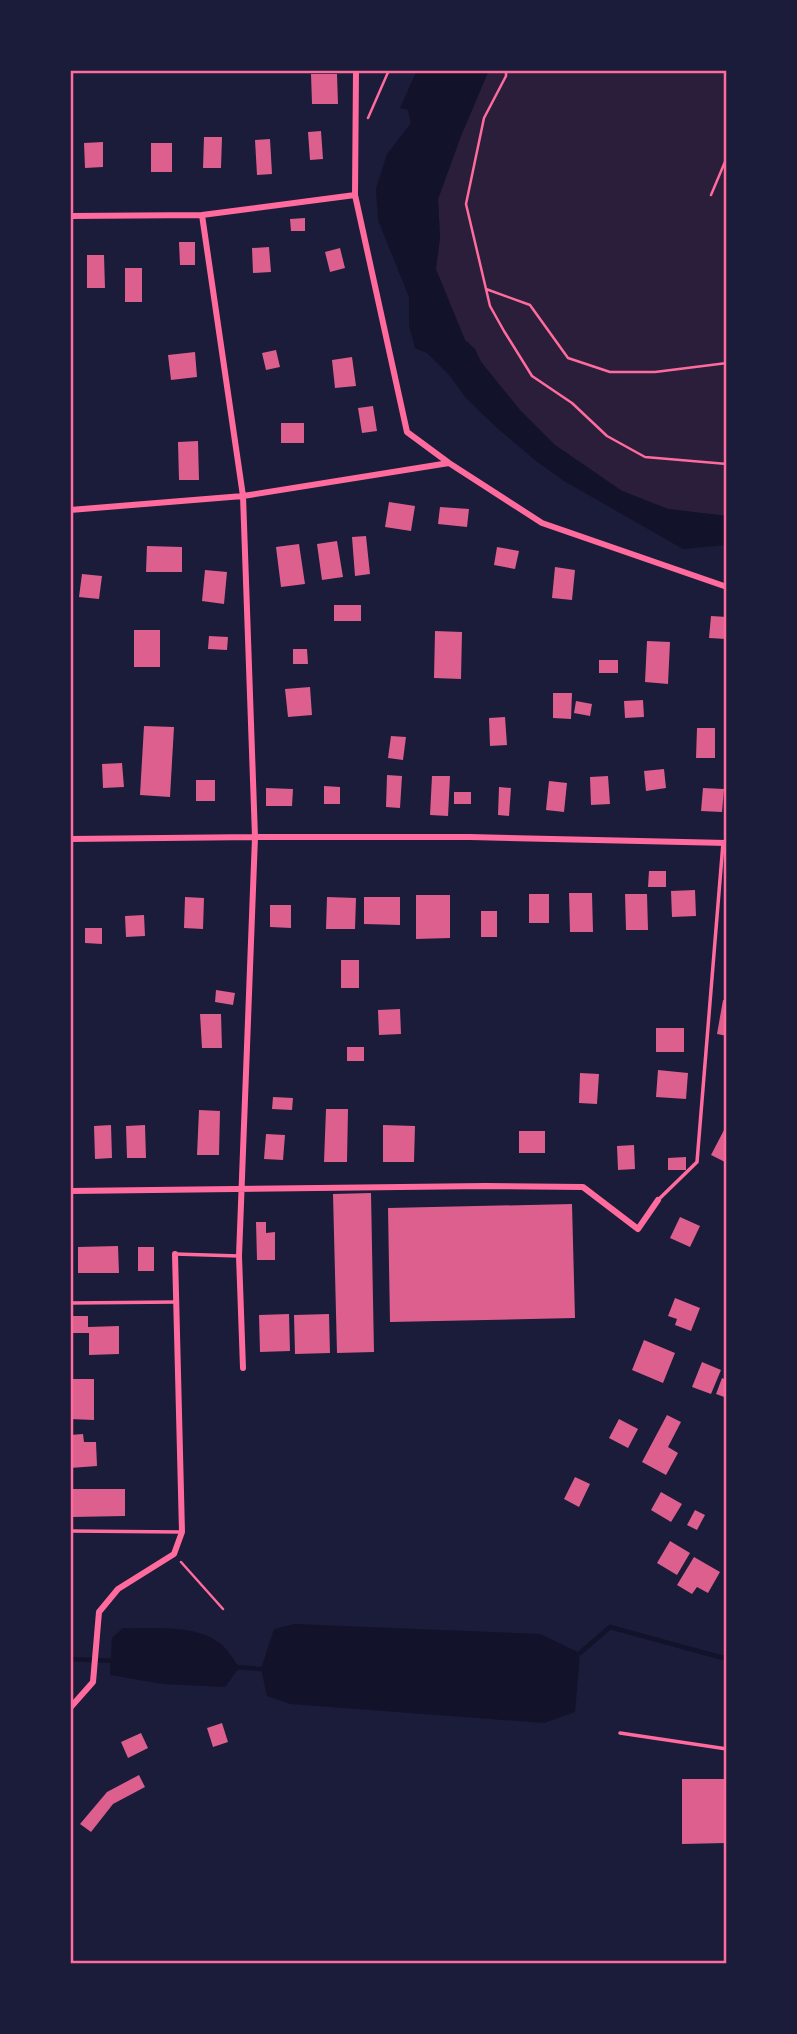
<svg xmlns="http://www.w3.org/2000/svg" width="797" height="2034" font-family="Rubik,sans-serif">
	<style>
		.green { fill: #2a1e3b }
		.water { fill: #12122b }
		.lines { fill: none; stroke-linecap: round; stroke-linejoin: round }
		.stream { stroke: #12122b; stroke-width: 4.5 }
		.building { fill: #dd5f8e }
		.path { stroke: #ff6b9d; stroke-width: 2.5 }
		.service { stroke: #ff6b9d; stroke-width: 3.5 }
		.minor { stroke: #ff6b9d; stroke-width: 6 }
		.neatline { fill: none; stroke: #ff6b9d; stroke-width: 2.5 }
	</style>
	<rect width="100%" height="100%" fill="#1b1b3a"/>
	<path class="green" d="M489,70H727V516L668,509L622,491L555,445L520,410L481,362L475,349L465,340L435,269L440,238L438,199L461,136Z"/>
	<path class="water" d="M417,70H489L461,136L438,199L440,238L436,269L465,340L475,349L481,362L520,410L555,445L622,491L668,509L727,516V545L683,549L564,481L536,461L496,427L466,398L449,375L427,353L415,348L409,326V297L378,220L376,189L387,154L411,123L408,110L400,108Z
		M294,1624L540,1634L580,1653L575,1712L544,1723L290,1704L267,1696L261,1669L274,1629Z
		M123,1628C155,1629 203,1623 226,1649C231,1655 235,1661 239,1668L225,1687L163,1684L110,1675L112,1638Z"/>
	<g class="lines">
		<path class="stream" d="M580,1653L610,1627L727,1659
			M70,1659L115,1661
			M235,1667L261,1669"/>
	</g>
	<path class="building" d="M311,74H337L338,104H312Z
		M321,131L323,159L310,160L308,132Z
		M204,137H222L221,168H203Z
		M270,139L272,174L257,175L255,140Z
		M103,142V167L85,168L84,143Z
		M151,143H172V172H151Z
		M305,218V231H291L290,219Z
		M179,242H195V265H180Z
		M269,247L271,272L253,273L252,248Z
		M340,248L345,268L330,272L325,252Z
		M87,255H104L105,288H87Z
		M125,268H142V302H125Z
		M276,350L280,367L266,370L262,353Z
		M195,352L197,377L171,380L168,355Z
		M352,357L356,386L335,388L332,360Z
		M373,406L377,431L362,433L358,408Z
		M281,423H304V443H281Z
		M198,441L199,480H179L178,442Z
		M389,502L415,506L411,531L385,527Z
		M440,507L469,509L467,527L438,524Z
		M366,536L370,574L355,576L352,537Z
		M337,541L343,577L322,580L317,544Z
		M299,544L305,584L281,587L276,547Z
		M147,546L182,547V572H146Z
		M497,547L519,551L515,569L494,565Z
		M555,567L575,570L572,600L552,598Z
		M205,570L227,572L224,604L202,601Z
		M82,574L102,576L99,599L79,597Z
		M334,605H361V621H334Z
		M711,616L727,617L726,639L709,638Z
		M134,630H160V667H134Z
		M435,631L462,632L461,679L434,678Z
		M209,636L228,637L227,650L208,649Z
		M647,641L670,642L668,684L645,682Z
		M293,649H307L308,664H293Z
		M599,660H618V673H599Z
		M310,687L312,715L288,717L285,689Z
		M553,693H572L571,719L553,718Z
		M643,700L644,717L625,718L624,701Z
		M576,701L592,704L590,716L574,713Z
		M505,717L507,745L490,746L489,718Z
		M144,726L174,727L170,797L140,795Z
		M697,728H715V758H696Z
		M391,736L406,737L403,760L388,758Z
		M122,763L124,787L103,788L102,764Z
		M664,769L666,788L646,791L644,771Z
		M387,775L402,776L400,808L386,807Z
		M432,776H450L448,816L430,815Z
		M608,776L610,804L591,805L590,777Z
		M196,780H215V801H196Z
		M549,781L567,783L564,812L546,810Z
		M324,786L340,787V804H324Z
		M499,787L511,788L509,816L498,815Z
		M266,788L293,789L292,806H266Z
		M703,788L724,789L722,812L701,811Z
		M454,792H471V804H454Z
		M649,871H666V887H648Z
		M695,890L696,916L672,917L671,891Z
		M569,893H592L593,932H570Z
		M529,894H549V923H529Z
		M625,894H647L648,930H626Z
		M416,895H450V938L416,939Z
		M185,897L204,898L203,929L184,928Z
		M327,897L356,898L355,929H326Z
		M364,897H400V925L364,924Z
		M270,905H291V928L270,927Z
		M481,911H497V937H481Z
		M144,915L145,936L126,937L125,916Z
		M85,928H102V944L85,943Z
		M341,960H359V988H341Z
		M216,990L235,993L233,1005L215,1002Z
		M723,1000L727,1001V1036L717,1034Z
		M400,1009L401,1034L379,1035L378,1010Z
		M200,1014H221L222,1048H202Z
		M656,1028H684V1052H656Z
		M347,1047H364V1061H347Z
		M658,1070L688,1073L686,1099L656,1097Z
		M580,1073L599,1074L597,1104L579,1103Z
		M273,1097L293,1098L292,1110L272,1109Z
		M326,1109H348L347,1162H324Z
		M199,1110L220,1111L219,1155H197Z
		M111,1125L112,1158L95,1159L94,1126Z
		M145,1125L146,1158H127L126,1126Z
		M383,1125L415,1126L414,1162H383Z
		M724,1130L727,1131V1163L711,1155Z
		M519,1131H545V1153H519Z
		M266,1134L285,1135L283,1160L264,1159Z
		M634,1145L635,1169L618,1170L617,1146Z
		M686,1157V1170H668V1158Z
		M371,1193L374,1352L337,1353L333,1194Z
		M572,1204L575,1318L390,1322L388,1208Z
		M680,1217L700,1226L690,1247L670,1238Z
		M256,1222H266V1233L275,1232V1260H257Z
		M118,1246L119,1273H78V1247Z
		M138,1247H154V1271H138Z
		M675,1298L700,1308L691,1331L675,1325L677,1319L668,1316Z
		M289,1314L290,1351L260,1352L259,1315Z
		M329,1314L330,1353L295,1354L294,1315Z
		M71,1316H88V1327L119,1326V1354L89,1355V1333H72Z
		M644,1340L675,1353L663,1383L632,1370Z
		M702,1362L721,1370L711,1394L692,1387Z
		M722,1378L727,1380V1398L716,1394Z
		M70,1379H94V1420L70,1419Z
		M667,1415L681,1422L668,1447L678,1453L666,1475L642,1462Z
		M619,1419L638,1429L628,1448L609,1438Z
		M83,1434L84,1442H96L97,1466L70,1468V1435Z
		M575,1477L590,1484L579,1507L564,1499Z
		M71,1489H125V1516L72,1517Z
		M661,1492L682,1504L671,1522L651,1510Z
		M695,1510L705,1515L697,1530L687,1525Z
		M670,1541L690,1553L677,1575L657,1563Z
		M694,1557L720,1572L708,1593L697,1587L692,1594L677,1585Z
		M222,1723L228,1742L213,1747L207,1728Z
		M141,1733L148,1748L128,1758L121,1742Z
		M139,1775L145,1787L113,1804L91,1832L80,1824L107,1792Z
		M682,1779H725L726,1843L682,1844Z"/>
	<g class="lines">
		<path class="path" d="M506,70V76L484,118L466,204L490,306L504,331L532,376L572,403L607,436L645,457L727,464
			M368,118L389,70
			M711,195L727,157
			M486,289L530,305L568,358L610,372H655L727,363
			M181,1562L223,1609"/>
		<path class="service" d="M658,1200L697,1162L723,843
			M175,1254L239,1256
			M70,1303L176,1302
			M70,1531L182,1532
			M620,1733L727,1749"/>
		<path class="minor" d="M356,70L355,195L407,432L449,463L542,523L727,587
			M202,215L243,496L255,837L239,1256L243,1368
			M70,216L202,215L355,195
			M70,510L243,496L449,463
			M70,839L255,837H470L727,843
			M70,1191L485,1186L583,1187L638,1229L658,1200
			M70,1708L93,1682L99,1612L118,1589L174,1554L182,1532L175,1254"/>
	</g>
	<rect width="797" height="2034" fill="none" stroke="#1b1b3a" stroke-width="144"/>
	<rect x="72" y="72" width="653" height="1890" class="neatline"/>
</svg>
